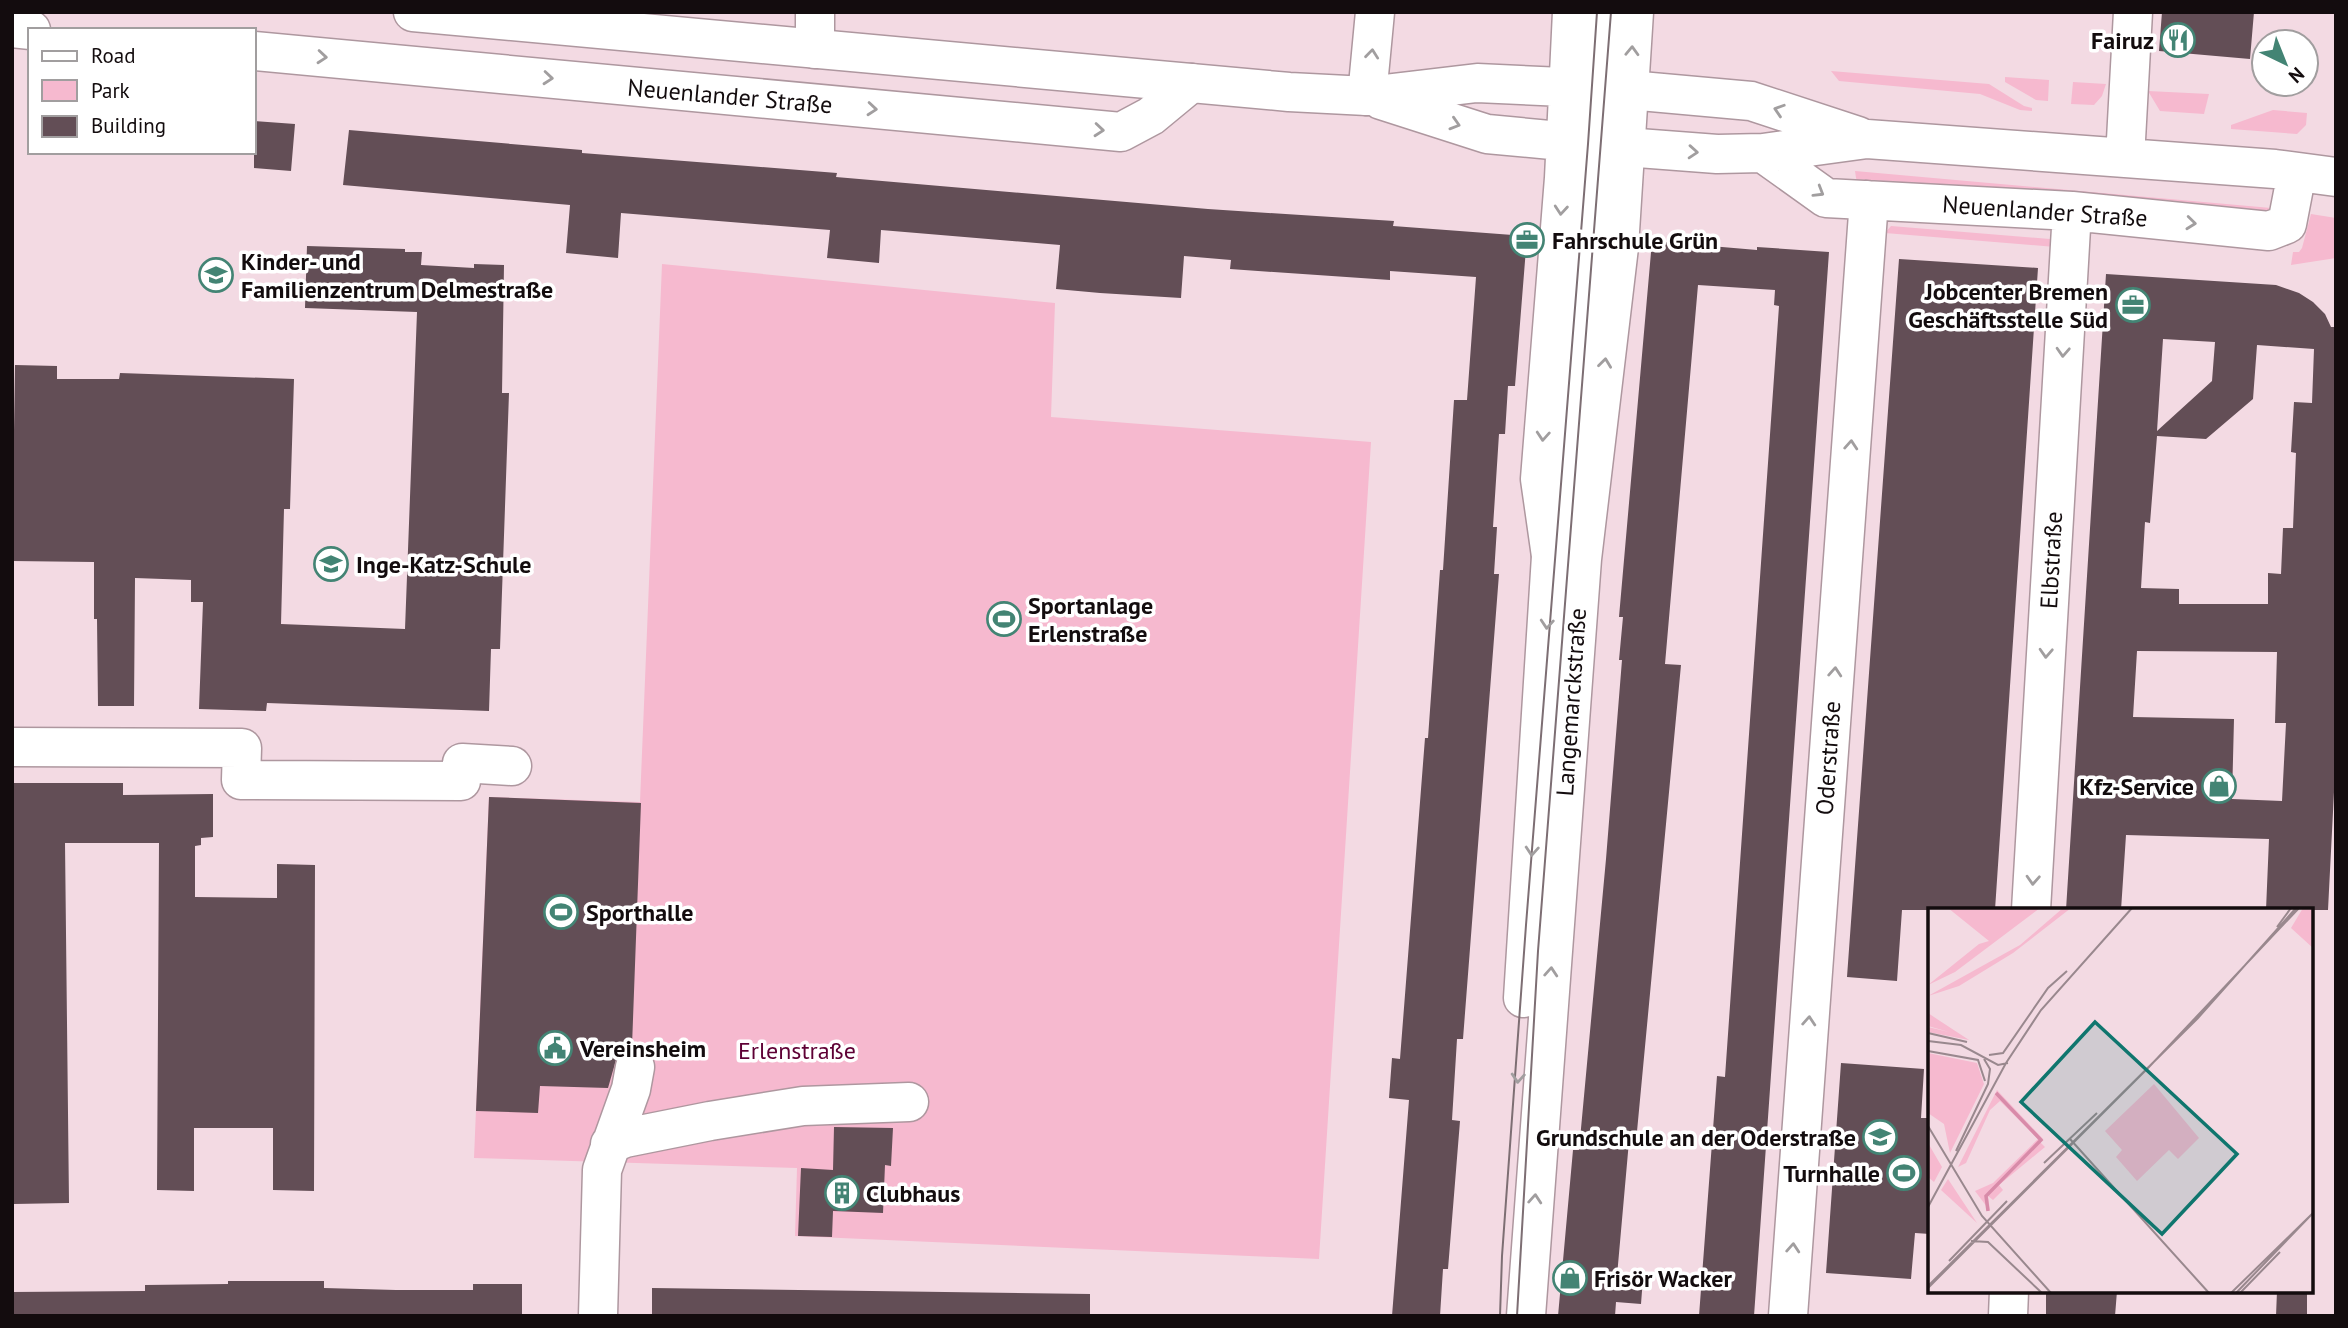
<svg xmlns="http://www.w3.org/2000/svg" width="2348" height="1328" font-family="'PT Sans',sans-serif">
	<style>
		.green { fill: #f6b9cf }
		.building { fill: #634e56; fill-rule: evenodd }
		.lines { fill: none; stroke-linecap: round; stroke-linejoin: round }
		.minor-casing { stroke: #ae979f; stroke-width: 41 }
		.major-casing { stroke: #ae979f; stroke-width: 41 }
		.minor { stroke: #fff; stroke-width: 38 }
		.major { stroke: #fff; stroke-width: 38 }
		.tram { stroke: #7d6e73; stroke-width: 2 }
		.oneway { stroke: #a19e9f }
		.labels { text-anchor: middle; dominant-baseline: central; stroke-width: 7; stroke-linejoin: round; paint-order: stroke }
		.poi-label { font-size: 24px; font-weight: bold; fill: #130c0e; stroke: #fff; text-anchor: start }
		.street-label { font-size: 24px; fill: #130c0e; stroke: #fff }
		.park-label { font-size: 24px; fill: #5e0035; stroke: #fff }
		.inset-river { fill: none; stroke: #d88ba9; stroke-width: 3.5 }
		.inset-road { fill: none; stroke: #99888e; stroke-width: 2 }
		.view { fill: #0f766e; fill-opacity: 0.15; stroke: #0f766e; stroke-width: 3.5 }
		.inset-edge { fill: none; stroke: #130c0e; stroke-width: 3.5 }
	</style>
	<rect width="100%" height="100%" fill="#f3dae3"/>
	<path class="green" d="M1831,71L1989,84L2024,106L2032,108V111L2020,110L1980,94L1839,81Z
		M2005,77L2049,80L2048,101L2036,100L2005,82Z
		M2073,82L2106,84L2102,96L2094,105L2071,104Z
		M2148,91L2209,94L2204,114L2160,111Z
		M2273,110L2307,113L2306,125L2297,134L2231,129V125Z
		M1855,171L2271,208L2269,220L1857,184Z
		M2311,214L2336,218V258L2291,265L2293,252H2299L2302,248Z
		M1891,226L2050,239L2055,247L1885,233Z
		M662,264L1055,303L1051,417L1371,442L1319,1259L795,1236L797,1168L474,1158L489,797L640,802Z"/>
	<path class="building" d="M2162,12H2254L2250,59L2159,51Z
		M254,121L295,124L291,171L254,168Z
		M349,130L582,150V153L837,173L836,177L1208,209L1394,221L1393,226L1527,236L1515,386H1508L1505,434H1499L1493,527H1497L1494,574H1499L1463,1039H1457L1452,1120L1460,1121L1448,1269H1443L1440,1316H1392L1409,1100L1389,1098L1392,1058L1400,1059L1425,738H1428L1440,570H1443L1454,400H1467L1476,277L1390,271V280L1230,269L1231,260L1184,256L1181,298L1100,293L1056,289L1060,245L881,230L879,263L827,258L830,230L621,213L618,258L566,253L570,205L343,185Z
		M1652,241L1757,250V247L1829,252L1754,1316H1699L1717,1076L1725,1077L1779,306L1774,305L1775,290L1698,285L1665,664L1681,665L1636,1142L1629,1141L1617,1276L1643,1278L1641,1304L1616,1302L1615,1316H1558L1573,1150H1579L1606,859L1622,660H1619L1623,617H1619Z
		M307,246L405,249V252H422L421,265L474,268V264L504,265L502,393H509L500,649H491L489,711L267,703L266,711L199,709L203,602H191V580L135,578L134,706H98L97,619H94V562L12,561L15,365L57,366V379H119L120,373L294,379L290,509H284L281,624L405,629L417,312L305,308Z
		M1899,259L2038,268L1995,910H1902L1897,981L1847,977Z
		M2106,274L2276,285L2299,293L2313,302L2325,314L2331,327H2336V753L2328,910H2266L2269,839L2126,835L2121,910H2066ZM2163,339L2215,342L2212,381L2157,431ZM2257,345L2314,349L2312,403L2294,402L2291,452L2296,453L2293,528H2283L2281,574L2268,573V604H2179V589L2141,588L2145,522L2150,523L2157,436L2206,439L2253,399ZM2137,651L2277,652L2275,723H2286L2282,801L2232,799L2234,719L2133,717Z
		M12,783H123V795L213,794V837L201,838V845L195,846V897L277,898V864L315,865L314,1191L273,1190V1128H194V1191L157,1190L159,843H65L69,1203L14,1204Z
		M489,797L641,803L632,1046L618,1053L608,1088L540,1086L538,1113L476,1111Z
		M1841,1063L1924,1069L1921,1118H1930V1234L1915,1233L1911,1279L1826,1273Z
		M834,1127L893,1128L891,1166L885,1165L883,1213L833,1211L832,1237L798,1236L801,1168L833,1170Z
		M228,1281H324V1288L396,1290H473V1284H522V1316H12V1292L145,1291V1285L228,1284Z
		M652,1288L1090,1294V1316H652Z
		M2046,1291H2117L2115,1316H2046Z
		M2277,1291H2307V1316H2276Z"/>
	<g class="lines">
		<g class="minor-casing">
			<path id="minor" d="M12,28L31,30
				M815,49V12
				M254,51L1121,132L1151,116L1191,83
				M1629,90L1751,101L1858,136
				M1367,96L1375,12
				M1625,147L1717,154L1763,153L1867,139L2275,169L2336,177
				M1763,153L1826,198L2072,211L2269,231L2287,224L2297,172
				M2125,158L2133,12
				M1551,556L1564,528L1604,12
				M12,747L242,748L241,780L461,781L462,763L512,766
				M2031,910L2072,211
				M610,1144L625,1138L710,1121L803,1106L909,1102
				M598,1316L602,1170L631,1089L635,1067
				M1788,1316L1868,214L1867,200
				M2008,1316L2009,1291"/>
		</g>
		<g class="major-casing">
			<path id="major" d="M413,12L1289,92L1367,96L1477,83L1629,90
				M1381,100L1487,134L1625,147
				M1523,998L1551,556L1540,479L1564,178L1572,12
				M1526,1316L1582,559L1619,247L1634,12"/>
		</g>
		<use href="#minor" class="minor"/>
		<use href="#major" class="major"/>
		<path class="tram" d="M1500,1316L1502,1256L1526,925L1588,144L1597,12
			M1517,1316L1538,951L1611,12"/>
	</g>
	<defs><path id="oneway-chevron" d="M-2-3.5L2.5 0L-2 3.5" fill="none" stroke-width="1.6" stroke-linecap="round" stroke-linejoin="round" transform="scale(1.75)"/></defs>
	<g class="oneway">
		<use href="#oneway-chevron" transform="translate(1632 51) rotate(-88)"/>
		<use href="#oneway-chevron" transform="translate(1372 54) rotate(-84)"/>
		<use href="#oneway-chevron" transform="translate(322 57) rotate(5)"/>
		<use href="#oneway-chevron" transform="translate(548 78) rotate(5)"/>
		<use href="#oneway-chevron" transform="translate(872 109) rotate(5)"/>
		<use href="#oneway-chevron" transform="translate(1779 110) rotate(-162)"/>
		<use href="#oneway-chevron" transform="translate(1455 124) rotate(17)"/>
		<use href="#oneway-chevron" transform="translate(1099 130) rotate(5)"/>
		<use href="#oneway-chevron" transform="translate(1693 152) rotate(4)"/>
		<use href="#oneway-chevron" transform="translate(1819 192) rotate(31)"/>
		<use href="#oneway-chevron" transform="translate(1561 210) rotate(95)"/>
		<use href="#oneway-chevron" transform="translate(2191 223) rotate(6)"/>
		<use href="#oneway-chevron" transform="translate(2063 352) rotate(93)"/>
		<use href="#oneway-chevron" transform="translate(1605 363) rotate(-83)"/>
		<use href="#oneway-chevron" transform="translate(1543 436) rotate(94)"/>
		<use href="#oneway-chevron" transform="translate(1851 445) rotate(-86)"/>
		<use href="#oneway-chevron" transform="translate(1547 624) rotate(94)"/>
		<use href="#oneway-chevron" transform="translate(2046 653) rotate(93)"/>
		<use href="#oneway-chevron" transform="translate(1835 672) rotate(-86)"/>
		<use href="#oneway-chevron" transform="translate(1532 851) rotate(94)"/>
		<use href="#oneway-chevron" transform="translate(2033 880) rotate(93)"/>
		<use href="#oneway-chevron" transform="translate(1551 972) rotate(-86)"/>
		<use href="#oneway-chevron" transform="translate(1809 1021) rotate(-86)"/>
		<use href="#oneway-chevron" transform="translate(1518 1078) rotate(94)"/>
		<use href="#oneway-chevron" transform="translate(1535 1199) rotate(-86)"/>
		<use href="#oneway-chevron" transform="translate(1793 1248) rotate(-86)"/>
	</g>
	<defs>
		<g id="restaurant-ring" transform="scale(1.75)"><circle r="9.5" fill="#fff" stroke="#438474" stroke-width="1.5"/><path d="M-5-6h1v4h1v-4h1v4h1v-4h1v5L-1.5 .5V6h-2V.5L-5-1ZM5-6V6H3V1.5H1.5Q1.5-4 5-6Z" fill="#438474"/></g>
		<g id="office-ring" transform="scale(1.75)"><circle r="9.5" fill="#fff" stroke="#438474" stroke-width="1.5"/><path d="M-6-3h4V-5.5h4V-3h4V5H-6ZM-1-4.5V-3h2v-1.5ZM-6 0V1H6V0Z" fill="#438474"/></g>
		<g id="school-ring" transform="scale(1.75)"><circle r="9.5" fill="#fff" stroke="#438474" stroke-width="1.5"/><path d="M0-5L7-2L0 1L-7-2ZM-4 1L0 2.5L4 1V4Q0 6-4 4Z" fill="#438474"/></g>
		<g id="stadium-ring" transform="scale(1.75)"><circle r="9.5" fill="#fff" stroke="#438474" stroke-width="1.5"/><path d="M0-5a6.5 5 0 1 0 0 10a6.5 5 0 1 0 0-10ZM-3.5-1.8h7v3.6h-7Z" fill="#438474"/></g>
		<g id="shop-ring" transform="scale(1.75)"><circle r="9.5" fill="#fff" stroke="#438474" stroke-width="1.5"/><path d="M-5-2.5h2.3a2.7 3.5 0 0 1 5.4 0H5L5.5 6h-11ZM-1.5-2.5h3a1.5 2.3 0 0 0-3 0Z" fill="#438474"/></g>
		<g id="civic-ring" transform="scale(1.75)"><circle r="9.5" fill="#fff" stroke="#438474" stroke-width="1.5"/><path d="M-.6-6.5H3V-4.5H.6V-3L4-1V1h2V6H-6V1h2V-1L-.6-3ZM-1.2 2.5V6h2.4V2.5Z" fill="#438474"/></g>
		<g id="building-ring" transform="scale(1.75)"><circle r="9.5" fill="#fff" stroke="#438474" stroke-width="1.5"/><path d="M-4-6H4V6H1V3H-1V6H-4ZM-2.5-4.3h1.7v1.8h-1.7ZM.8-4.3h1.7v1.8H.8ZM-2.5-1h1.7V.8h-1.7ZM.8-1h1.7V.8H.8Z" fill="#438474"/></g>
	</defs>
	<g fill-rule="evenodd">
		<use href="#restaurant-ring" x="2178" y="40"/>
		<use href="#office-ring" x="1527" y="240"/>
		<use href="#school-ring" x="216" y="275"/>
		<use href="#office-ring" x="2133" y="305"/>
		<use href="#school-ring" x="331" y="564"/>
		<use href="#stadium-ring" x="1004" y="619"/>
		<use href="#shop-ring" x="2219" y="786"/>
		<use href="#stadium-ring" x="561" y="912"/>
		<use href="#civic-ring" x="555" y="1048"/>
		<use href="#school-ring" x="1880" y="1137"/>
		<use href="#stadium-ring" x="1904" y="1173"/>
		<use href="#building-ring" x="842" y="1193"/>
		<use href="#shop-ring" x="1570" y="1278"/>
	</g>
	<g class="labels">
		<g class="poi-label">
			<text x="2154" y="40" text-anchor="end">Fairuz</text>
			<text x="1552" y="240">Fahrschule Grün</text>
			<text x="241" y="261">Kinder- und<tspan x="241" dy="28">Familienzentrum Delmestraße</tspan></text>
			<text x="2108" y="291" text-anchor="end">Jobcenter Bremen<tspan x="2108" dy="28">Geschäftsstelle Süd</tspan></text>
			<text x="356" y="564">Inge-Katz-Schule</text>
			<text x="1028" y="605">Sportanlage<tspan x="1028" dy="28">Erlenstraße</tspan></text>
			<text x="2194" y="786" text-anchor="end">Kfz-Service</text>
			<text x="586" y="912">Sporthalle</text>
			<text x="580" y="1048">Vereinsheim</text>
			<text x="1856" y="1137" text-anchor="end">Grundschule an der Oderstraße</text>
			<text x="1880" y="1173" text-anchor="end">Turnhalle</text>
			<text x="866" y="1193">Clubhaus</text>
			<text x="1594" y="1278">Frisör Wacker</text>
		</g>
		<g class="street-label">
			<text transform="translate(730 96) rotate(5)">Neuenlander Straße</text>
			<text transform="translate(2045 211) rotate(4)">Neuenlander Straße</text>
			<text transform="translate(2051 560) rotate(-87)">Elbstraße</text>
			<text transform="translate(1571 702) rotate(-86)">Langemarckstraße</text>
			<text transform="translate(1828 758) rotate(-86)">Oderstraße</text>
		</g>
		<g class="park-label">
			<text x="797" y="1050">Erlenstraße</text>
		</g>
	</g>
	<g transform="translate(1928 908)">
		<rect width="385" height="385" fill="#f3dae3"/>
		<path d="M20,0H112L27,64L0,77L51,36L61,33ZM135,0H143L85,45L31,78L0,88L92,37ZM375,0H385V40L363,20ZM0,105L12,113L61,145L41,132L0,124V119L21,124L0,118ZM0,145L49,155L56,176L22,245L16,216L0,205ZM226,176L271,230L250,251L241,242L209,273L188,249L194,242L177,223ZM69,182L115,231L112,234L117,239L71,277L75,282L65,292L60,288L62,303L47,283L65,275L110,231L72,193L62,202L38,255L30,259ZM0,235L14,259L6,274L0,269ZM20,271L49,315L13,282Z" fill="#f6b9cf"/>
		<path class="inset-river" d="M60,303L58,288L113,232L68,185"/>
		<path class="inset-road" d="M349,19L363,0M0,125L39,134M0,133L33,137L70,157L80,155M0,143L50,152L57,173M61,147L75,145L120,80L139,63M0,218L54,308L123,385M142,231L281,385M28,243L60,176L62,161L56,151M116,255L169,205M0,299L78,155L113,102L204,0M43,333L60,334L114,385M21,353L79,293M0,378L270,110L368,0M0,380L221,159L371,0M303,385L385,305M308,385L385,305M312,385L352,344"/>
		<path class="view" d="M167,114L309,246L234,326L93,194Z"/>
		<rect width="385" height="385" class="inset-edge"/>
	</g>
	<rect width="2348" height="1328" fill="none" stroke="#130c0e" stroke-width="28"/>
	<rect x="28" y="28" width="228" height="126" fill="#ffffff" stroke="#a19e9f" stroke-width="2"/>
	<rect x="42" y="51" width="35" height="10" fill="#ffffff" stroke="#a19e9f" stroke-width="2"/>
	<text x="91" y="63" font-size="21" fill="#130c0e">Road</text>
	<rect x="42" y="80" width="35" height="21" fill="#f6b9cf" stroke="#a19e9f" stroke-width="2"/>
	<text x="91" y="98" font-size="21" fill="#130c0e">Park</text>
	<rect x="42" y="116" width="35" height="21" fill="#634e56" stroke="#a19e9f" stroke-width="2"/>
	<text x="91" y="133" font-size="21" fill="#130c0e">Building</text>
	<g transform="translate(2285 63) rotate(137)"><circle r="33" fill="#ffffff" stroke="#a19e9f" stroke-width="2"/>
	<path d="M0-5L12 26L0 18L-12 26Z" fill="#438474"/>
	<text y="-10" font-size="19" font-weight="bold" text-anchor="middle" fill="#130c0e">N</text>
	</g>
</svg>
